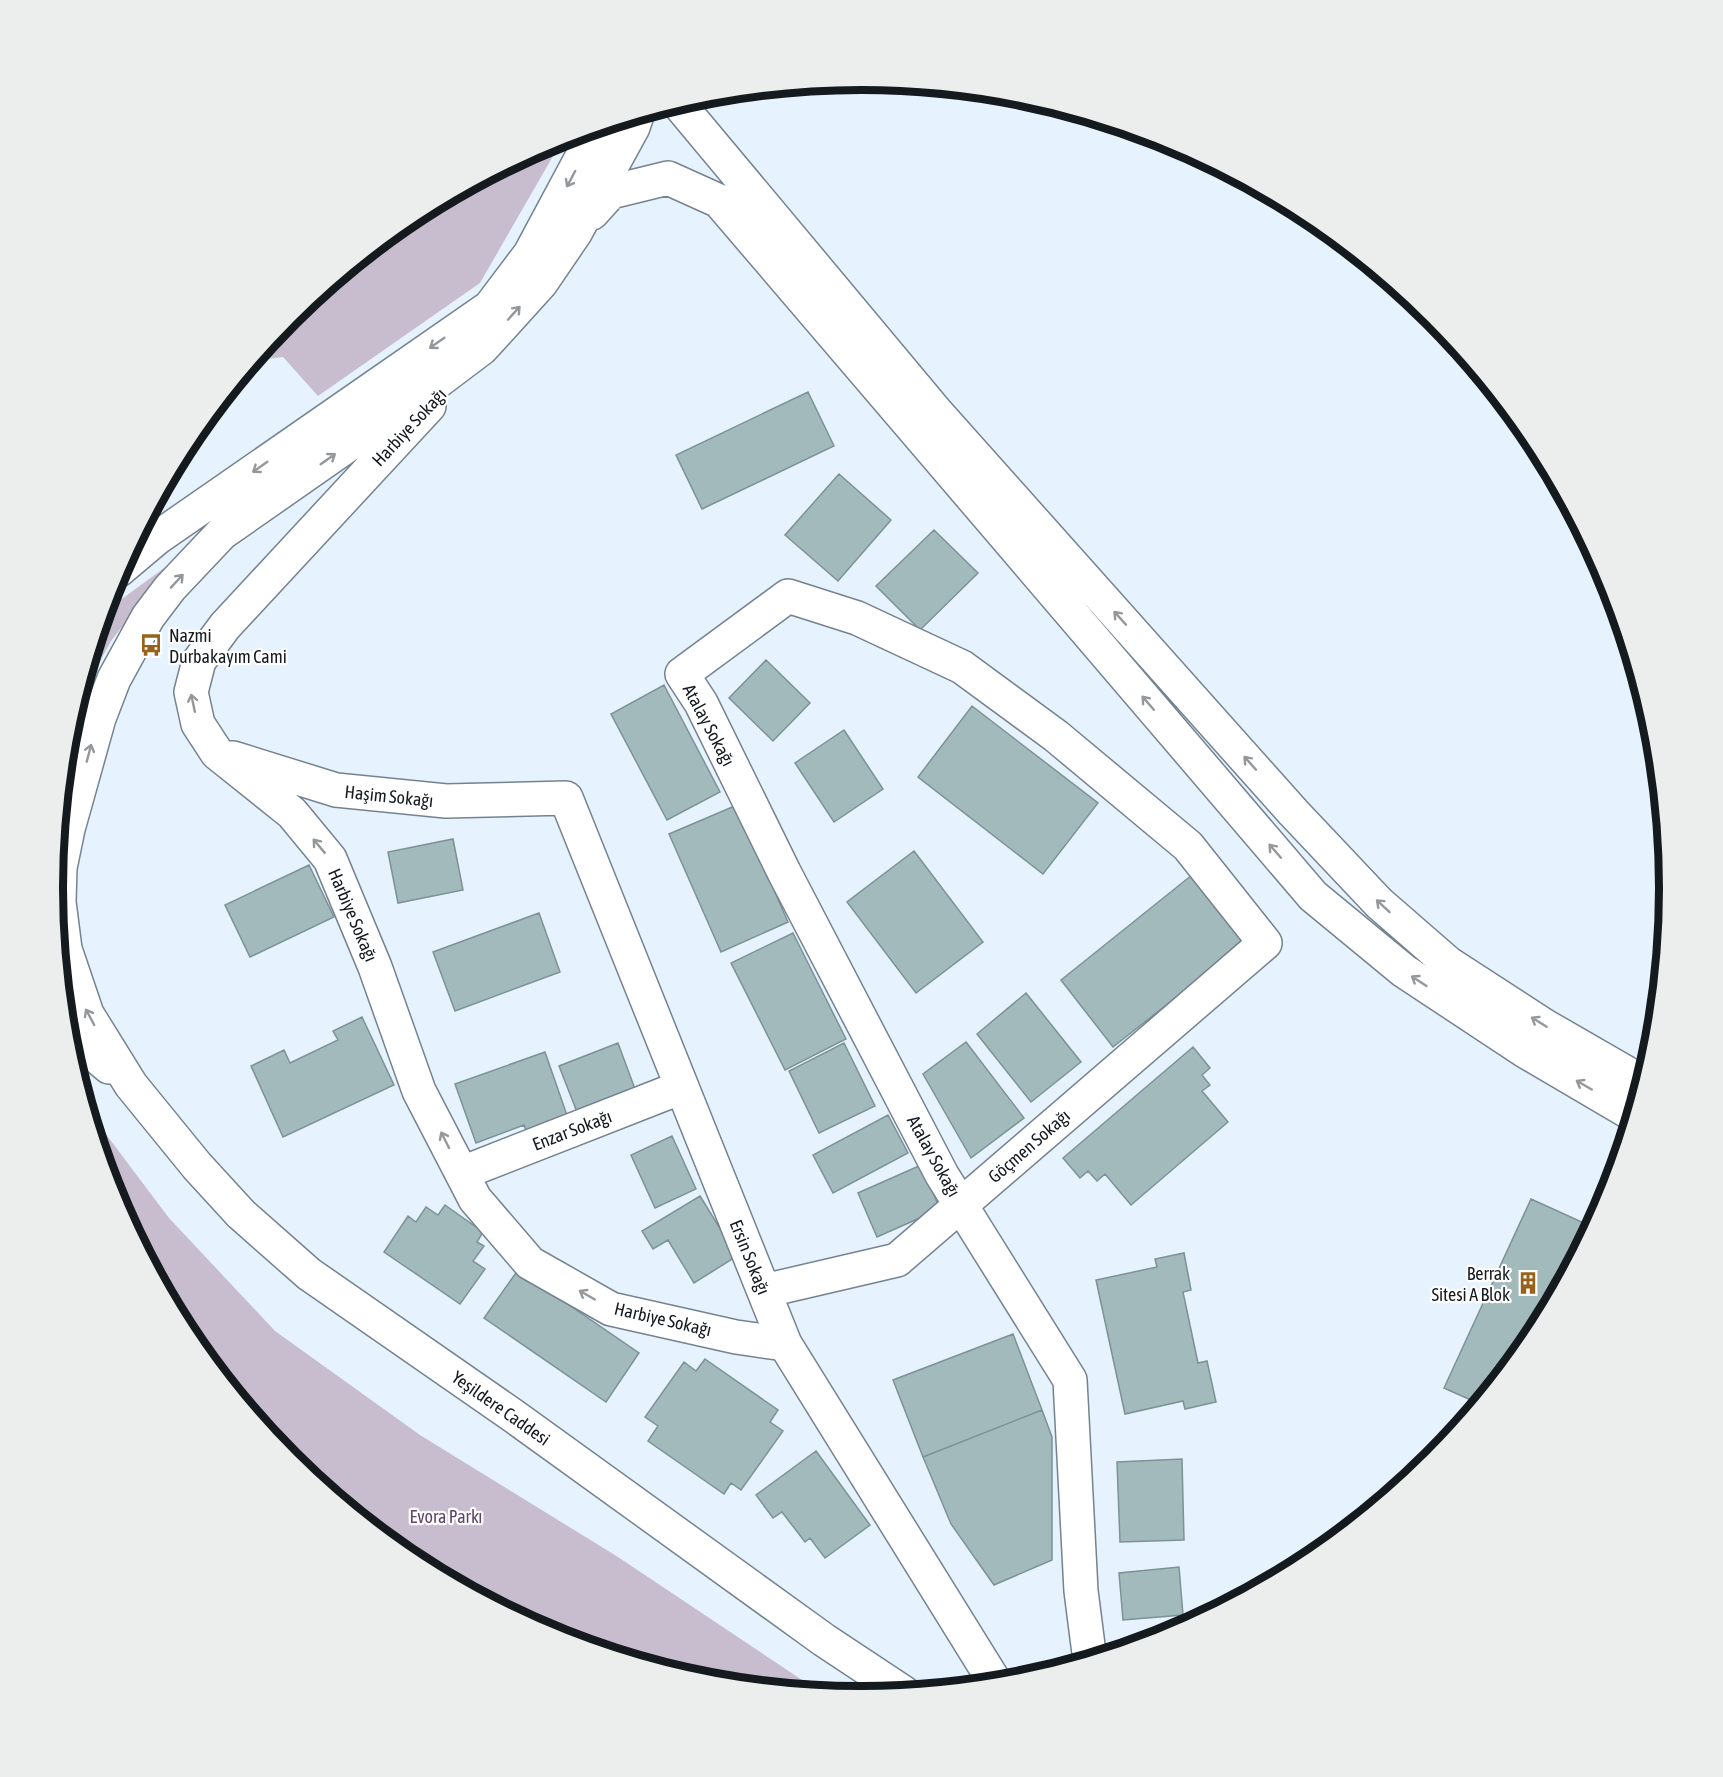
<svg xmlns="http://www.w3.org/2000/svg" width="1723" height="1777" font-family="'Asap Condensed',sans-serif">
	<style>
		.green { fill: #c7bdce }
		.building { fill: #a3babd; stroke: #7c9295; stroke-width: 1.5 }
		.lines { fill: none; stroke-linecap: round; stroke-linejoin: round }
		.minor-casing { stroke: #74838f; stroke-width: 36 }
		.minor { stroke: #fff; stroke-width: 33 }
		.oneway { stroke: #95989a }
		.labels { text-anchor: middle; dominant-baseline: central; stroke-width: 4.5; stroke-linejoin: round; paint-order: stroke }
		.street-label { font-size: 18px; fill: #141a1e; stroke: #fff }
		.poi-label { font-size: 18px; fill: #141a1e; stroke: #fff; text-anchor: start }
		.park-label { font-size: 18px; fill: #5d436d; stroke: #fff }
		.rim { fill: none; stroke: #141a1e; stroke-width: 8 }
	</style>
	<rect width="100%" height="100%" fill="#e6f3fe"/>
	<path class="green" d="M564,137L480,283L318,396L283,357L253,361L290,316L412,216L552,141Z
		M171,563L111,641L86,687L73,742L67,738L68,730L104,612Z
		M90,1120L99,1125L169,1218L275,1331L420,1435L618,1557L823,1694L703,1682L552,1636L412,1561L289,1460L189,1338L114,1198Z"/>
	<path class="building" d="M808,392L834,446L702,509L676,455Z
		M839,474L891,520L838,581L785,535Z
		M934,530L978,573L920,630L876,586Z
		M766,660L810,703L773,741L729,698Z
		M664,685L720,792L667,820L611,714Z
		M972,706L1098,803L1043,874L918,777Z
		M844,730L883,789L834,822L795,763Z
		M737,805L788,922L721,952L669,834Z
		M453,839L463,890L398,903L388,852Z
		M914,851L983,942L916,993L847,902Z
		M309,865L334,917L250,957L225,905Z
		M1192,875L1245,943L1113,1047L1061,980Z
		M539,913L560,972L455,1011L433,952Z
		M793,933L846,1039L785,1070L731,963Z
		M1026,993L1081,1062L1031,1102L977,1034Z
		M362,1017L394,1085L283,1137L251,1066L284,1050L290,1063L338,1040L333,1031Z
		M966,1042L1024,1118L971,1158L923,1074Z
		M618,1043L635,1089L577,1112L559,1066Z
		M844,1043L875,1106L819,1133L789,1071Z
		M1193,1047L1210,1068L1202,1075L1210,1085L1202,1091L1228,1122L1131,1205L1105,1174L1097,1181L1088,1171L1080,1178L1063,1158Z
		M545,1052L569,1121L528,1136L524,1125L476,1143L455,1084Z
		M888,1115L908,1153L833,1193L813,1155Z
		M672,1136L696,1189L655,1208L631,1155Z
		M921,1165L940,1209L877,1237L858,1193Z
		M700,1196L737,1256L694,1283L668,1240L653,1249L642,1231Z
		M1531,1199L1593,1227L1534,1338L1480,1404L1444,1388Z
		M445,1205L483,1232L477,1242L484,1246L473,1261L485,1269L460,1304L384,1252L408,1216L416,1222L426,1207L438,1215Z
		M1184,1253L1191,1290L1183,1292L1198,1363L1207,1361L1216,1402L1185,1409L1183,1401L1125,1414L1096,1280L1157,1267L1155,1259Z
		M518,1270L639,1353L606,1402L484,1318Z
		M1013,1334L1042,1410L923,1457L893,1380Z
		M705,1359L778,1410L770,1422L783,1431L741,1490L731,1483L724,1494L648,1441L658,1426L645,1417L684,1362L696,1371Z
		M1042,1410L1052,1437V1560L994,1585L951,1524L923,1457Z
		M816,1451L870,1525L825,1558L810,1538L805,1542L782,1512L773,1518L756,1495Z
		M1182,1459L1184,1540L1120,1542L1117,1462Z
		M1179,1567L1183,1615L1123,1620L1119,1573Z"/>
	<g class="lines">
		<g class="minor-casing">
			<path id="minor" d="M678,103L937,413L1293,812L1379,903L1448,963L1545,1026L1644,1083
				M637,115L633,127L575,233L541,283L482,348L421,394L222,533L170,588L148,617L114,679L99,718L68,829L60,868L59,902L65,949L87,1014L131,1085L197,1166L241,1214L309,1274L515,1417L824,1640L904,1693
				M592,213L611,192L668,178L719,201L1313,896L1404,971L1525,1051L1634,1115
				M429,406L225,626L199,661L191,692L198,724L217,753L292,813L330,859L375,967L419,1091L475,1199L530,1263L611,1309L736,1337L785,1344
				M119,570L157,538L490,307L530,254L598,127
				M233,758L336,790L446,801L566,798L785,1344L996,1684
				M67,1034L75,1038L109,1067
				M462,1173L682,1087
				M764,1291L897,1260L1265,943L1188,846L1056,736L962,667L857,618L788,596L682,674L701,703L784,872L942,1175L1070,1380L1081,1591L1090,1661"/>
		</g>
		<use href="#minor" class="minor"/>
	</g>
	<defs><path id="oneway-shaft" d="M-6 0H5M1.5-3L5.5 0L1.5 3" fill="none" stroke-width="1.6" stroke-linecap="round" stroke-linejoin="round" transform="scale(1.5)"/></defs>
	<g class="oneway">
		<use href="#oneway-shaft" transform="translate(571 179) rotate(118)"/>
		<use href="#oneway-shaft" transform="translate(514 313) rotate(-48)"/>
		<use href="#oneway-shaft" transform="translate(437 343) rotate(145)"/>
		<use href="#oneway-shaft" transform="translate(328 459) rotate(-35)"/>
		<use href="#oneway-shaft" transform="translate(260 467) rotate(145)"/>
		<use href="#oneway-shaft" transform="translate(177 581) rotate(-47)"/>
		<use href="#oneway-shaft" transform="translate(1120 618) rotate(-132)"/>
		<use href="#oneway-shaft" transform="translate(193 703) rotate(-102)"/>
		<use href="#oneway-shaft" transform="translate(1148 703) rotate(-131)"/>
		<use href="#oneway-shaft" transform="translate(89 753) rotate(-75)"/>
		<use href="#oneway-shaft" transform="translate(1250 763) rotate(-132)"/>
		<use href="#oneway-shaft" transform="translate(319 846) rotate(-130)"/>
		<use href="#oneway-shaft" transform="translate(1275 851) rotate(-131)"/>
		<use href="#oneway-shaft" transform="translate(1383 906) rotate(-137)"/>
		<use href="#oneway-shaft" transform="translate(1419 981) rotate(-147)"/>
		<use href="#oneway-shaft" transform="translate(90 1017) rotate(-118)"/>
		<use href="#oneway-shaft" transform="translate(1539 1022) rotate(-148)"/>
		<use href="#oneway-shaft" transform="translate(1584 1085) rotate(-150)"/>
		<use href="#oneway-shaft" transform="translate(445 1140) rotate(-117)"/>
		<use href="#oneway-shaft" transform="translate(587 1295) rotate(-150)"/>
	</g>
	<defs>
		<g id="bus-bare" transform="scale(1.8)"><path d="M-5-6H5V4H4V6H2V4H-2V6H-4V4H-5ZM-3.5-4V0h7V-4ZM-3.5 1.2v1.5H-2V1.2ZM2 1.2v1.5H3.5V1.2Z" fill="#976219" stroke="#fff" stroke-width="2.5" paint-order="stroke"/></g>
		<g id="building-bare" transform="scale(1.8)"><path d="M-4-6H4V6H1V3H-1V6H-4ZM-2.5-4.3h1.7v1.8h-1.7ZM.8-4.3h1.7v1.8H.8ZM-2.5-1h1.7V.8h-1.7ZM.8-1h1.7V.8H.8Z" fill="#976219" stroke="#fff" stroke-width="2.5" paint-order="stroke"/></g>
	</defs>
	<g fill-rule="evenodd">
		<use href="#bus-bare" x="151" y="645"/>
		<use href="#building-bare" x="1528" y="1283"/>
	</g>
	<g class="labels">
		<g class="street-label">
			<text transform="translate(409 427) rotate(-47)">Harbiye Sokağı</text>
			<text transform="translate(709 725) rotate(62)">Atalay Sokağı</text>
			<text transform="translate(389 796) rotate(6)">Haşim Sokağı</text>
			<text transform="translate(353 915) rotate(67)">Harbiye Sokağı</text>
			<text transform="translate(572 1130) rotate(-21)">Enzar Sokağı</text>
			<text transform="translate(1029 1146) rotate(-41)">Göçmen Sokağı</text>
			<text transform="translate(934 1156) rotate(61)">Atalay Sokağı</text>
			<text transform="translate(750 1257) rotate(68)">Ersin Sokağı</text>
			<text transform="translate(663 1319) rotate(13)">Harbiye Sokağı</text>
			<text transform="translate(501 1408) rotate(35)">Yeşildere Caddesi</text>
		</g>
		<g class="poi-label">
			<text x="169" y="635">Nazmi<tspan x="169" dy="21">Durbakayım Cami</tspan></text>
			<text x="1510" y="1273" text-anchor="end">Berrak<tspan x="1510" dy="21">Sitesi A Blok</tspan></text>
		</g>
		<g class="park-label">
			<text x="446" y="1516">Evora Parkı</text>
		</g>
	</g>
	<path d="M0 0H1723V1777H0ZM63 888a798 798 0 1 1 1596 0a798 798 0 1 1-1596 0Z" fill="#eceded" fill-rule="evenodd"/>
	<path class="rim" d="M63 888a798 798 0 1 1 1596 0a798 798 0 1 1-1596 0Z"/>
</svg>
